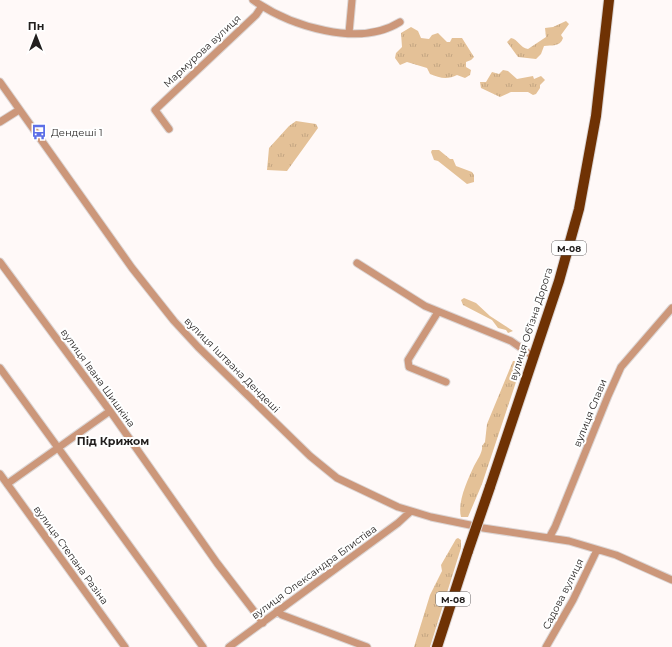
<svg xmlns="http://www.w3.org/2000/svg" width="672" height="647" font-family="Montserrat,sans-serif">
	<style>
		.grass { fill: url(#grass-tufts) }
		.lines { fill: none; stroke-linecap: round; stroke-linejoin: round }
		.minor-casing { stroke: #dcd6d5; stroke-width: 9 }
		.highway-casing { stroke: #dcd6d5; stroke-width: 12 }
		.minor { stroke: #cc977a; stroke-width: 7 }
		.highway { stroke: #6f3204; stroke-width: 10 }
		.highway-bridge-casing { stroke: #dcd6d5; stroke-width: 12; stroke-linecap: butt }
		.highway-bridge { stroke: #6f3204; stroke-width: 10 }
		.labels { text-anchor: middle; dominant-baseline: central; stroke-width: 4; stroke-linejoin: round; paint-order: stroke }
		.shield { fill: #fff; stroke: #646262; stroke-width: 1 }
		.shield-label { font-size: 9px; font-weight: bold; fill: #221f1e }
		.street-label { font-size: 10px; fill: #221f1e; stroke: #fff }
		.poi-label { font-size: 10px; fill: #221f1e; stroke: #fff; text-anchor: start }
		.neighbourhood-label { font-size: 11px; font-weight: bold; fill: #221f1e; stroke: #fff }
	</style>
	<defs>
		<pattern id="grass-tufts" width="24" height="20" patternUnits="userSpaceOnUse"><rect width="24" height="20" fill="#e4c197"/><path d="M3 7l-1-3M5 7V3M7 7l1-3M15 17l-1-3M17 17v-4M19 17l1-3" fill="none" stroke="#c3a582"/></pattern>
	</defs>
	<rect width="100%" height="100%" fill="#fff9f8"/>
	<path class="grass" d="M566,21L569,24L561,35L563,38C560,47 552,45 544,46L541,54L536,59L518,57L507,42L511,38C518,39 520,48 528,49L546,37L545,28L553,27Z
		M411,27L418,31L421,38L429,39L432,35L438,33L447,42H450L452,38H462L474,57L471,60L466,62V67L471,70L470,75L465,78L457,75C448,80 439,78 430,74L427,68L407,62L400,65L395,58L396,53L402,47L401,33Z
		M503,70L508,71L517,79L533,76L534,79L541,76L545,80L540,85V88L536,94L533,95L528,92H511L500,97L481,88L480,82H486L492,72L499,74Z
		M296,121L316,124L318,128L287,171L267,170L269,148L289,126Z
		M432,150H439L450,159H453L456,166L472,172L474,175V182L467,184L438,161L434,160L431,152Z
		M464,298L476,303L490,316L513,331L508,333L506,330L498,328L492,320L463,305L461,300Z
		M524,359V364L518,376L482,484L468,517H461C457,502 468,479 474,466C477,460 483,452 482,446L485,442L487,424L513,361H520Z
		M458,538L461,540V548L430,647H414L430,595L442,571L441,565L456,539Z"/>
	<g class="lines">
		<g class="minor-casing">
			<path id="minor" d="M253,0C290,26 359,48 400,22
				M349,33L352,0
				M0,82L132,268L174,321L198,347L310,456L337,478L398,507L431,517L470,525
				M0,122L19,110
				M169,129L155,110L256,15L262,6
				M0,262L110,411L217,563L263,623
				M357,263L425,306L511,341L534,357
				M438,312L408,360L409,367L446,382
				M0,368L203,647
				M0,474L125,647
				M7,484L110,411
				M483,528L569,541L616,555L672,580
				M549,538L555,527L608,396L621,367L672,308
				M277,611L282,615L367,647
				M229,647L398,523L410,512
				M546,647L573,600L597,550"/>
		</g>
		<g class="highway-casing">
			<path id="highway" d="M490,487L559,281L579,209L596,116L609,0
				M437,647L468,551"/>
		</g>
		<use href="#minor" class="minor"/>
		<use href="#highway" class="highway"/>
		<g class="highway-bridge-casing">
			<path id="highway-bridge" d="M468,551L490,487"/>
		</g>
		<use href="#highway-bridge" class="highway-bridge"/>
	</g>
	<defs>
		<g id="bus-bare" transform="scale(1.2)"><path d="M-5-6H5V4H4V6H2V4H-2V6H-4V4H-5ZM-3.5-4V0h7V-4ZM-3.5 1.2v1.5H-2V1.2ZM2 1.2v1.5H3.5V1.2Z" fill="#5d6fe7" stroke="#fff" stroke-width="2.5" paint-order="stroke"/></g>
	</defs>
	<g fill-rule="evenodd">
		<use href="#bus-bare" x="39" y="132"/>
	</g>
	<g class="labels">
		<g class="shield">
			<rect x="552" y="241" width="34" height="14" rx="3"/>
			<rect x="436" y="592" width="34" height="14" rx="3"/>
		</g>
		<g class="shield-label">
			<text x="569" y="248">М-08</text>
			<text x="453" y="599">М-08</text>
		</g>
		<g class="street-label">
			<text transform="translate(202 51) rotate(-43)">Мармурова вулиця</text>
			<text transform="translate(531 324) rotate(-72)">вулиця Обʼїзна Дорога</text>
			<text transform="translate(232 365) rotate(45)">вулиця Іштвана Дендеші</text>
			<text transform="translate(98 378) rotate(54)">вулиця Івана Шишкіна</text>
			<text transform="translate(590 413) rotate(-68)">вулиця Слави</text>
			<text transform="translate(71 555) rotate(54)">вулиця Степана Разіна</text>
			<text transform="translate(314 572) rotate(-36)">вулиця Олександра Блистіва</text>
			<text transform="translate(563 594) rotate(-63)">Садова вулиця</text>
		</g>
		<g class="poi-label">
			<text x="51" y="132">Дендеші 1</text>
		</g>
		<g class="neighbourhood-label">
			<text x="113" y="441">Під Крижом</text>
		</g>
	</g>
	<g transform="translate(36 36)" stroke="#ffffff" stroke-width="3" paint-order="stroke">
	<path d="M0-3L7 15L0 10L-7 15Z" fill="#221f1e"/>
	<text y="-6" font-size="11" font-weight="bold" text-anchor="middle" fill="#221f1e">Пн</text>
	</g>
</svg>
